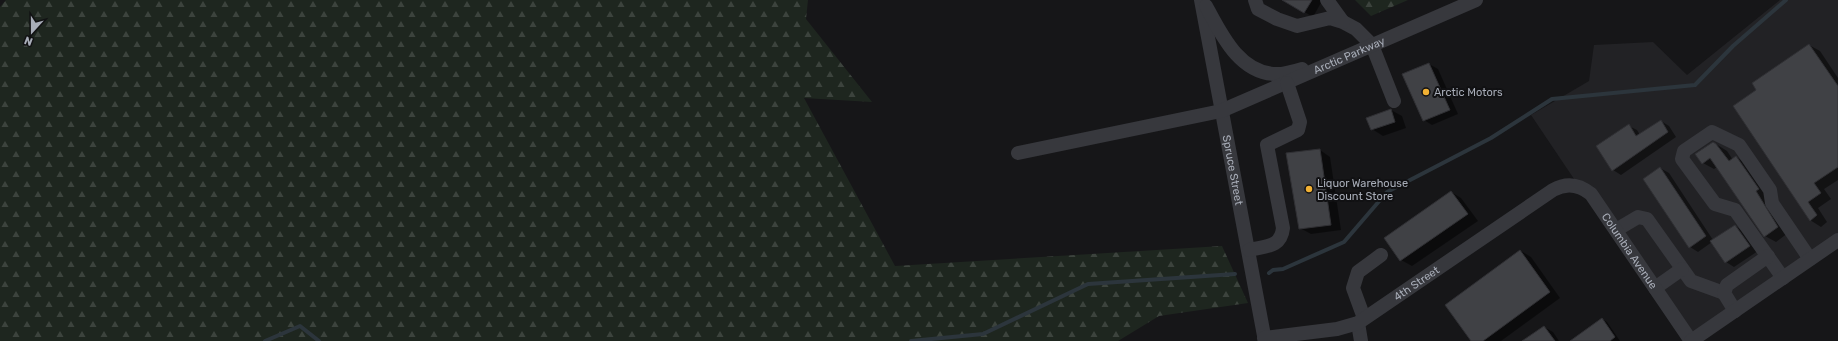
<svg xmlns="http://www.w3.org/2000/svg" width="1838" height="341" font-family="Rubik,sans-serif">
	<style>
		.built { fill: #222225 }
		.forest { fill: url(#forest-firs) }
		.shadow { fill: #0007 }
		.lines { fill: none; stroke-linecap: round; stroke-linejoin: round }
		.stream { stroke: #2c353c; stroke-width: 4 }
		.building { fill: #404145; stroke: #303034 }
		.minor { stroke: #37383d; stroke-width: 14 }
		.poi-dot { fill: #f2b134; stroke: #111113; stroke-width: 1.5 }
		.labels { text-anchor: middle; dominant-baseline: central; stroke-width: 4; stroke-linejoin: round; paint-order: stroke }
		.street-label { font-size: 11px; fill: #a8adb8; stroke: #111113 }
		.poi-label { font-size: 11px; fill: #a8adb8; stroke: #111113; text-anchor: start }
	</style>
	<defs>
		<pattern id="forest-firs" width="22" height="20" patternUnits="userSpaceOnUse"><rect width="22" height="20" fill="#1e261f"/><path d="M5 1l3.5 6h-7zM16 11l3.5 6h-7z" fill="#3c433d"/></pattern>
	</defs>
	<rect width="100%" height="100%" fill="#161618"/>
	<path class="built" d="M1780,0H1838V247L1683,341L1531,115L1589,81L1594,45L1653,42L1687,75Z"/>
	<path class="forest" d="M6,0H808L806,19L872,102L804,98L895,266L1222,246L1248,303L1159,316L1118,341H0V7Z
		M1355,0H1408L1371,16Z"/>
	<path class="shadow" d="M1284,0H1321L1322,1L1313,17Z
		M1809,45L1820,51L1838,78V180L1824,189L1831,199L1818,208L1827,222L1821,227L1810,220L1758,90Z
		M1429,64L1438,69L1458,114L1432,125L1424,120Z
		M1391,110L1402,116L1406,128L1383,136L1372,129Z
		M1661,121L1669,126L1676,137L1621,175L1613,170L1629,126L1637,130L1640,135Z
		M1716,144L1727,151L1733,160L1736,157L1747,164L1788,233L1776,242L1765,236L1718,166L1714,169L1703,163Z
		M1320,150L1330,157L1341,230L1311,234L1300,228Z
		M1660,168L1669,173L1713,240L1735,226L1743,231L1758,251L1734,267L1726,262L1712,242L1698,252L1690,247Z
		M1451,192L1461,198L1478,221L1412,266L1401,260Z
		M1521,251L1531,257L1560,298L1501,341H1472Z
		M1602,319L1607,322L1620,341H1583Z
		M1544,327L1553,332L1559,341H1527Z"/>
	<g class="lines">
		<path class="stream" d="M1269,273L1273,270L1283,269L1301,261L1344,242L1387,192L1491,138L1552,99L1695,85L1733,46L1786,0
			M265,341L300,326L319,341
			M911,341L983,334L1088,284L1235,274"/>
	</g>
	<path class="building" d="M1282,0H1312L1304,13Z
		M1809,44L1838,86V167L1814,183L1821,193L1808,202L1817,215L1810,221L1733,106L1756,90L1752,83Z
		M1429,63L1450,110L1423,121L1402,74Z
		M1391,109L1395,122L1371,130L1366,118Z
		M1661,120L1668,132L1612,171L1596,146L1629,124L1636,136Z
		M1713,142L1716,144L1729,161L1736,156L1759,189L1756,191L1778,227L1764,237L1710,158L1702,164L1695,154Z
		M1320,149L1331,225L1299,229L1286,153Z
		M1660,167L1706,236L1689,248L1643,179Z
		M1451,191L1468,214L1400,261L1384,238Z
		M1735,225L1750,246L1725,263L1710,241Z
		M1520,250L1550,292L1483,341H1471L1445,305Z
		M1602,318L1615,337L1610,341H1570Z
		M1544,326L1555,341H1522Z"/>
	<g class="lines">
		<g class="minor">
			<path id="s1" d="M1201,0L1265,341"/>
			<path d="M1255,0L1258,9L1277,19L1297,26L1330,18L1343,22L1356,29L1372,45L1394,101"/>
			<path d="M1327,0L1343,22"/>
			<path d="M1206,6C1221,34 1240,75 1278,74C1286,74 1294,71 1302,69"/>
			<path id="s2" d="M1018,153L1221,111L1476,0"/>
			<path d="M1616,230L1638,217L1647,219L1691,281L1724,293"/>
			<path d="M1249,250C1265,246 1281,248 1283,228L1267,145L1298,130L1300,122L1287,83"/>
			<path d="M1783,278L1735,210L1715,204L1682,159L1684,151L1712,132L1739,145L1770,190L1772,203L1810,259"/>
			<path d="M1655,288L1682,269"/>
			<path d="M1735,311L1724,293L1727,285L1768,256"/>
			<path d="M1364,318L1353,288L1358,272L1381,255"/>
			<path d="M1358,323L1361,341"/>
			<path id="s3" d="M1264,338L1337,329L1358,323L1553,190C1567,182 1580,185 1591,194L1691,341"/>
			<path d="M1691,341L1838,240"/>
		</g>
	</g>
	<g class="poi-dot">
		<circle cx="1426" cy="92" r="4"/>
		<circle cx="1309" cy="189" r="4"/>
	</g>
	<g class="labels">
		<g class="street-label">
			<text stroke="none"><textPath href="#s2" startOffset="347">Arctic Parkway</textPath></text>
			<text stroke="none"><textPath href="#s1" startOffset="173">Spruce Street</textPath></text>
			<text stroke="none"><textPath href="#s3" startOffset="441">Columbia Avenue</textPath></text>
			<text stroke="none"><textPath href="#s3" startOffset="166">4th Street</textPath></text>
		</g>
		<g class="poi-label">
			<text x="1434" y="92">Arctic Motors</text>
			<text x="1317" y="183">Liquor Warehouse<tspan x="1317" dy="13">Discount Store</tspan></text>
		</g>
	</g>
	<g transform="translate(32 32) rotate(201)" stroke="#111113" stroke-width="3" paint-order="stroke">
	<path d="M0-3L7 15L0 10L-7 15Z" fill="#a8adb8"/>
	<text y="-6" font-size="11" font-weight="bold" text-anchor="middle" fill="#a8adb8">N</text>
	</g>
</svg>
